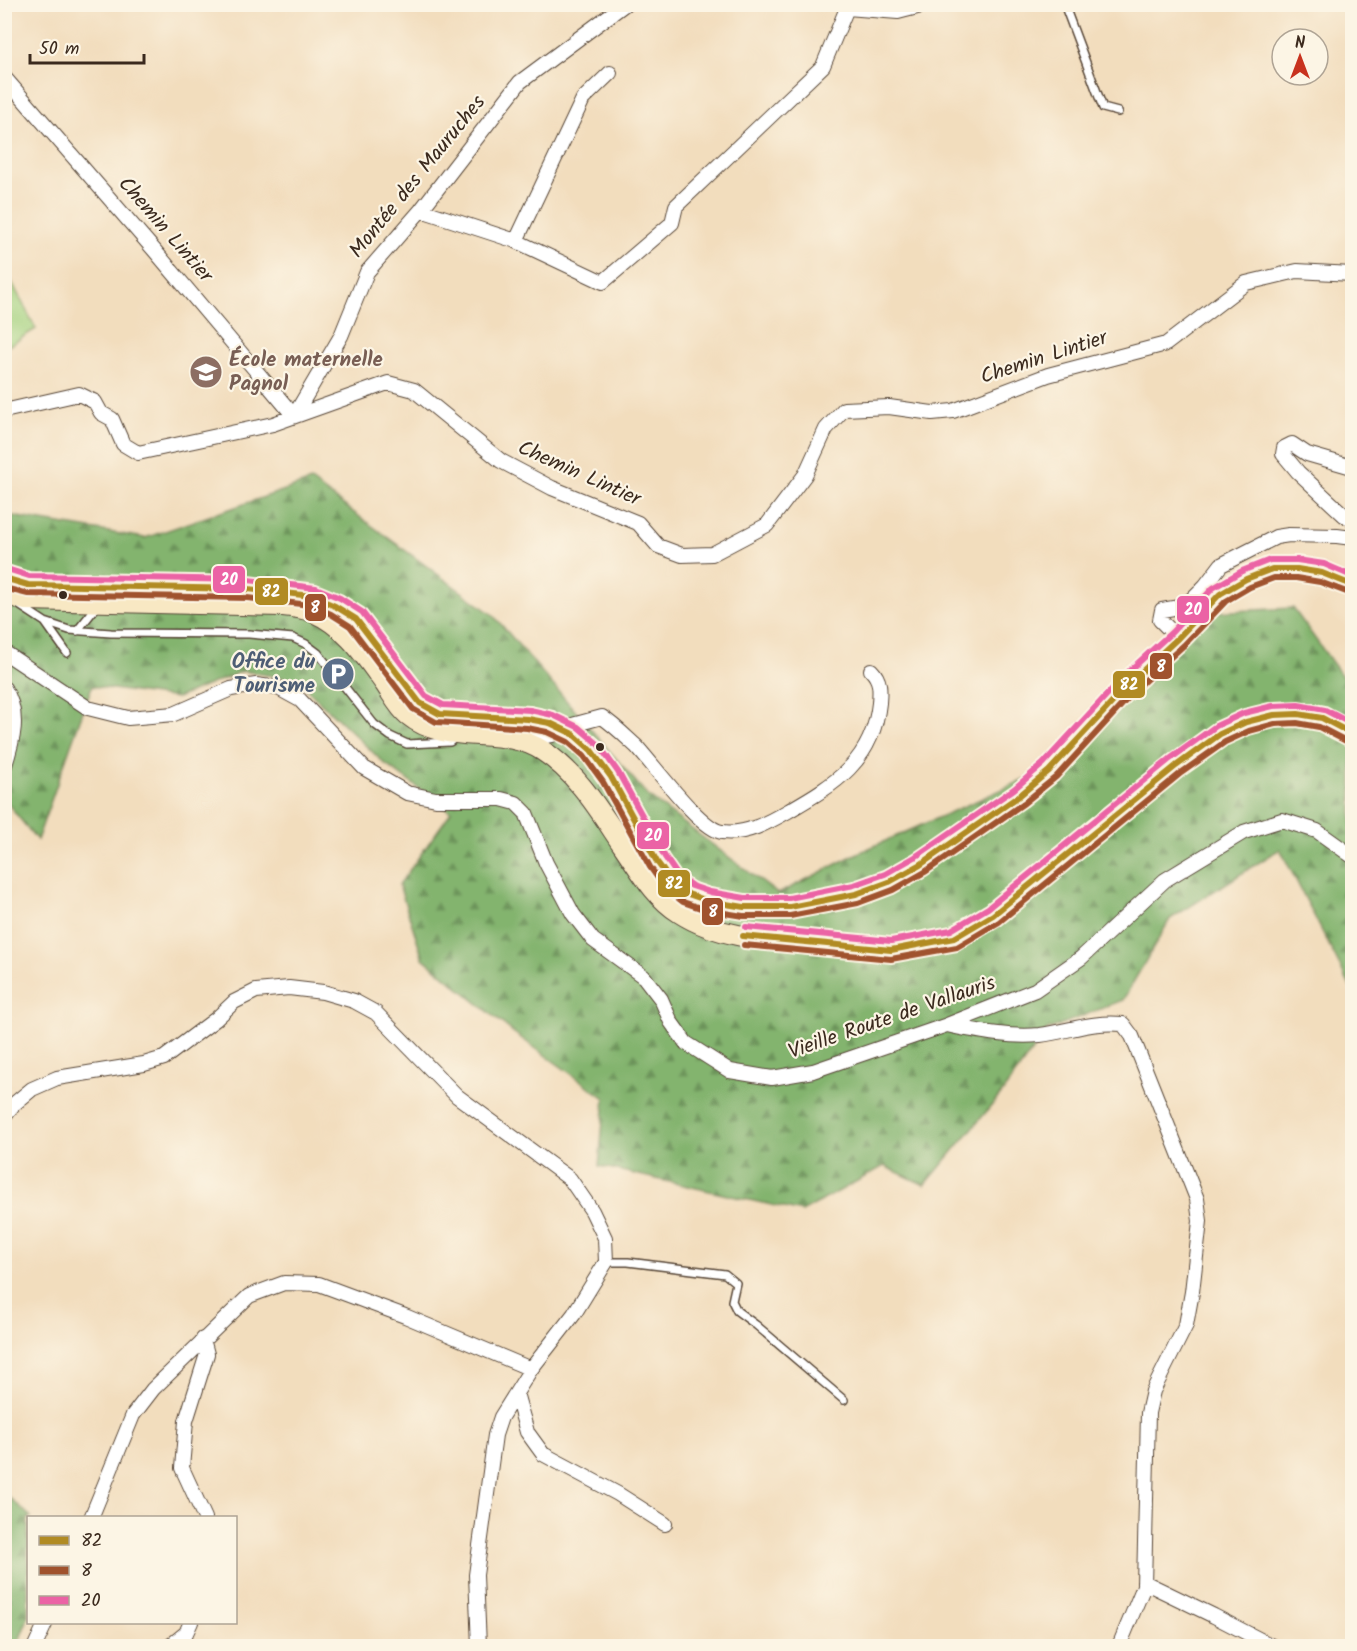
<svg xmlns="http://www.w3.org/2000/svg" width="1357" height="1651" font-family="Kalam,sans-serif">
	<style>
		.green { fill: #a4d280; stroke: #707e4f; stroke-width: 1.5 }
		.forest { fill: url(#forest-firs); stroke: #5f6f46; stroke-width: 1.5 }
		.lines { fill: none; stroke-linecap: round; stroke-linejoin: round }
		.lane-casing { stroke: #564536; stroke-width: 10 }
		.street-casing { stroke: #564536; stroke-width: 16 }
		.secondary-casing { stroke: #564536; stroke-width: 22 }
		.lane { stroke: #fff; stroke-width: 7 }
		.street { stroke: #fff; stroke-width: 14 }
		.secondary { stroke: #f8e8c3; stroke-width: 20 }
		.bus-1-casing { stroke: #fcf5e5; stroke-width: 10 }
		.bus-2-casing { stroke: #fcf5e5; stroke-width: 10 }
		.bus-3-casing { stroke: #fcf5e5; stroke-width: 10 }
		.bus-1 { stroke: #b18b23; stroke-width: 6 }
		.bus-2 { stroke: #a0522d; stroke-width: 6 }
		.bus-3 { stroke: #eb63a5; stroke-width: 6 }
		.bus-dot { fill: #3b2a1e; stroke: #fcf5e5; stroke-width: 2 }
		.labels { text-anchor: middle; dominant-baseline: central; stroke-width: 4.5; stroke-linejoin: round; paint-order: stroke }
		.street-label { font-size: 21px; fill: #3b2a1e; stroke: #fcf5e5 }
		.education-label { font-size: 21px; font-weight: bold; fill: #785e54; stroke: #fcf5e5; text-anchor: start }
		.service-label { font-size: 21px; font-weight: bold; fill: #4e5e75; stroke: #fcf5e5; text-anchor: end }
		.line-badge { stroke: #fcf5e5; stroke-width: 2 }
		.badge-label { font-size: 16px; text-anchor: middle; font-weight: bold; fill: #fff }
	</style>
	<defs>
		<pattern id="forest-firs" width="22" height="20" patternUnits="userSpaceOnUse" patternTransform="scale(1.5)"><rect width="22" height="20" fill="#83b46e"/><path d="M5 1l3.5 6h-7zM16 11l3.5 6h-7z" fill="#6c935a"/></pattern>
	</defs>
	<rect width="100%" height="100%" fill="#fcf5e5"/>
	<filter id="ink" filterUnits="userSpaceOnUse"><feTurbulence type="fractalNoise" baseFrequency=".0167" numOctaves="2"/><feDisplacementMap in="SourceGraphic" scale="12" xChannelSelector="R" yChannelSelector="G"/><feConvolveMatrix kernelMatrix="1 2 1 2 8 2 1 2 1" color-interpolation-filters="sRGB"/></filter>
	<filter id="wash" filterUnits="userSpaceOnUse"><feTurbulence type="fractalNoise" baseFrequency=".008" numOctaves="4" result="noise"/><feDisplacementMap in="SourceGraphic" scale="24" xChannelSelector="R" yChannelSelector="G"/><feGaussianBlur stdDeviation="1.35" result="paint"/><feColorMatrix in="noise" values="0 0 0 0 0 0 0 0 0 0 0 0 0 0 0 0 0 1.4 0 .05"/><feComposite in="paint" operator="in"/></filter>
	<g filter="url(#wash)">
		<rect width="100%" height="100%" fill="#f2ddbd"/>
		<path class="green" d="M5,269L36,329L5,348H4Z"/>
		<path class="forest" d="M311,481L493,615L648,796L778,894L856,854L1035,775L1212,612L1293,608L1352,690V990L1280,849L1170,919L1123,1000L1047,1030L1002,1093L925,1185L884,1166L802,1212L599,1166L605,1098L514,1033L423,958L399,885L451,812L384,763L297,680L243,671L177,698L92,686L37,840L8,804L5,806V515L145,538Z
			M5,1494L31,1517L28,1518V1618L17,1646H5Z"/>
	</g>
	<g filter="url(#ink)">
		<g class="lines">
			<g class="lane-casing">
				<path id="lane" d="M1064,4L1103,108L1118,112
					M19,605L45,622L69,630L111,633L249,634L293,638L306,644L318,653L374,724L390,736L407,744L450,742L456,737
					M45,622L67,653
					M77,631L98,605
					M606,1262H628L725,1274L736,1283L732,1301L737,1311L756,1325L844,1400"/>
			</g>
			<g class="street-casing">
				<path id="street" d="M842,4L847,8L898,12L929,4
					M4,77L155,251L294,416
					M421,210L516,241L603,282L672,223L676,206L823,66L847,8
					M516,241L583,99L610,73
					M4,411L79,394L95,402L101,413L112,419L123,444L138,453L273,424L388,383L414,390L501,461L552,488L638,523L658,546L682,555L712,554L767,525L805,475L826,429L844,409L889,407L932,413L953,411L1048,375L1166,344L1246,283L1297,271L1352,274
					M294,416L341,336L367,272L421,210L520,82L625,4
					M1352,467L1307,454L1292,444L1284,448L1283,454L1298,472L1344,515L1352,519
					M1178,638L1160,620L1162,610L1185,606L1205,586L1221,565L1276,537L1289,535L1337,536L1352,538
					M4,652L88,708L128,718L174,714L231,689L256,685L278,688L300,700L364,768L407,793L436,799H501L516,803L526,813L546,863L573,914L593,940L644,977L661,999L671,1022L686,1043L730,1071L772,1078L813,1071L947,1025L1035,990L1081,958L1165,880L1244,832L1282,820L1317,831L1352,856
					M4,688C21,714 13,741 4,768
					M523,740L552,735L561,728L602,717C614,725 625,736 636,746C653,764 701,830 722,832C747,835 769,822 790,810C835,784 873,761 879,703C880,690 881,680 871,670
					M947,1025C977,1031 1009,1038 1040,1035C1070,1031 1091,1021 1123,1024L1132,1036L1197,1199L1200,1221L1192,1292L1186,1325L1153,1391L1148,1413L1144,1586L1119,1646
					M4,1116L14,1104L32,1089L57,1078L144,1064L164,1058L216,1019L234,1002L256,991L289,988L323,992L354,1001L376,1013L457,1096L570,1179L592,1211L605,1238L606,1262L574,1314L531,1369L501,1417L495,1435L476,1575L479,1646
					M203,1339L207,1354L186,1421L182,1468L205,1518
					M516,1393L527,1432L543,1454L618,1494L665,1524
					M91,1518L133,1415L153,1389L249,1296L284,1283L319,1284L405,1316L531,1369
					M1144,1582L1214,1616L1272,1646
					M35,1646L46,1622
					M170,1646L186,1633L191,1622"/>
			</g>
			<g class="secondary-casing">
				<path id="secondary" d="M4,578L28,585L248,589L312,596L335,606L356,619L420,703L440,714L528,719L550,723L573,734L591,750L611,777L657,862L672,882L688,894L708,901L744,907H790L856,894L889,882L920,865L1019,796L1049,771L1134,679L1178,638L1220,594L1246,579L1272,569H1297L1322,573L1352,585
					M4,594L26,600L282,606C292,607 303,608 313,612C346,626 365,656 385,684C392,694 399,708 408,715C447,747 502,724 543,751C578,774 599,810 622,844C639,868 654,897 680,913C722,940 775,940 823,944C845,946 866,949 888,949C909,950 939,945 957,936C986,921 1011,900 1037,880C1079,847 1120,812 1162,778C1201,746 1244,709 1298,714C1319,715 1335,725 1352,734"/>
			</g>
			<use href="#lane" class="lane"/>
			<use href="#street" class="street"/>
			<use href="#secondary" class="secondary"/>
			<g class="bus-1-casing">
				<path id="bus-1" d="M4,578L28,585L248,589L312,596L335,606L356,619L420,703L440,714L528,719L550,723L573,734L591,750L611,777L657,862L672,882L688,894L708,901L744,907H790L856,894L889,882L920,865L1019,796L1049,771L1134,679L1178,638L1220,594L1246,579L1272,569H1297L1322,573L1352,585
					M743,936L891,950L954,938L993,915L1176,766L1220,734L1246,722L1274,715L1298,714L1322,718L1352,734"/>
			</g>
			<g class="bus-2-casing">
				<path id="bus-2" d="M4,588L28,594L247,598L310,605L331,614L350,626L413,709L436,722L527,728L547,732L568,742L584,756L603,782L650,867L665,888L683,902L706,910L743,916H790L858,903L893,890L925,872L1024,803L1056,777L1140,685L1184,645L1226,601L1250,587L1274,578H1296L1320,582L1349,593
					M744,945L891,959L957,947L999,922L1181,773L1225,742L1249,731L1275,724L1297,723L1319,727L1348,742"/>
			</g>
			<g class="bus-3-casing">
				<path id="bus-3" d="M7,569L29,576L248,580L316,588L340,598L362,612L426,696L443,705L530,710L553,715L578,727L598,744L618,772L665,857L678,876L692,886L710,892L745,898H789L854,885L885,874L915,857L1014,789L1043,764L1127,673L1172,632L1213,588L1242,571L1270,560H1297L1324,564L1352,576
					M746,927L891,941L951,930L988,908L1170,759L1216,726L1244,713L1273,706L1298,705L1325,710L1352,724"/>
			</g>
			<use href="#bus-1" class="bus-1"/>
			<use href="#bus-2" class="bus-2"/>
			<use href="#bus-3" class="bus-3"/>
		</g>
	</g>
	<defs>
		<g id="school-disc" transform="scale(1.725)"><circle r="9.5" fill="#8d6e63" stroke="#fcf5e5"/><path d="M0-5L7-2L0 1L-7-2ZM-4 1L0 2.5L4 1V4Q0 6-4 4Z" fill="#fff"/></g>
		<g id="parking-disc" transform="scale(1.725)"><circle r="9.5" fill="#5c6f8a" stroke="#fcf5e5"/><path d="M-3.5-5.5H1a3.5 3.5 0 0 1 0 7H-1V5.5H-3.5ZM-1-3.4V-.6H.8a1.4 1.4 0 0 0 0-2.8Z" fill="#fff"/></g>
	</defs>
	<g fill-rule="evenodd">
		<use href="#school-disc" x="206" y="372"/>
		<use href="#parking-disc" x="338" y="674"/>
	</g>
	<g class="bus-dot">
		<circle cx="63" cy="595" r="5"/>
		<circle cx="600" cy="747" r="5"/>
	</g>
	<g class="labels">
		<g class="street-label">
			<text transform="translate(418 177) rotate(-51)">Montée des Mauruches</text>
			<text transform="translate(165 230) rotate(49)">Chemin Lintier</text>
			<text transform="translate(1044 358) rotate(-18)">Chemin Lintier</text>
			<text transform="translate(579 474) rotate(24)">Chemin Lintier</text>
			<text transform="translate(892 1018) rotate(-19)">Vieille Route de Vallauris</text>
		</g>
		<g class="education-label">
			<text x="229" y="360">École maternelle<tspan x="229" dy="24">Pagnol</tspan></text>
		</g>
		<g class="service-label">
			<text x="315" y="662">Office du<tspan x="315" dy="24">Tourisme</tspan></text>
		</g>
	</g>
	<g class="line-badge">
		<rect x="212" y="565" width="34" height="29" rx="6" fill="#eb63a5"/>
		<rect x="254" y="577" width="35" height="29" rx="6" fill="#b18b23"/>
		<rect x="304" y="593" width="23" height="29" rx="6" fill="#a0522d"/>
		<rect x="1176" y="595" width="34" height="29" rx="6" fill="#eb63a5"/>
		<rect x="1149" y="652" width="24" height="28" rx="6" fill="#a0522d"/>
		<rect x="1112" y="670" width="34" height="29" rx="6" fill="#b18b23"/>
		<rect x="636" y="821" width="34" height="29" rx="6" fill="#eb63a5"/>
		<rect x="657" y="869" width="34" height="29" rx="6" fill="#b18b23"/>
		<rect x="701" y="897" width="23" height="29" rx="6" fill="#a0522d"/>
	</g>
	<g class="badge-label">
		<text x="229" y="585">20</text>
		<text x="271" y="597">82</text>
		<text x="315" y="613">8</text>
		<text x="1193" y="615">20</text>
		<text x="1161" y="672">8</text>
		<text x="1129" y="690">82</text>
		<text x="653" y="841">20</text>
		<text x="674" y="889">82</text>
		<text x="713" y="917">8</text>
	</g>
	<rect width="1357" height="1651" fill="none" stroke="#fcf5e5" stroke-width="24"/>
	<rect x="27" y="1516" width="210" height="108" fill="#fcf5e5" stroke="#afa495" stroke-width="1.5"/>
	<rect x="39" y="1536" width="30" height="9" fill="#b18b23" stroke="#afa495" stroke-width="1.5"/>
	<text x="81" y="1546" font-size="18" fill="#3b2a1e">82</text>
	<rect x="39" y="1566" width="30" height="9" fill="#a0522d" stroke="#afa495" stroke-width="1.5"/>
	<text x="81" y="1576" font-size="18" fill="#3b2a1e">8</text>
	<rect x="39" y="1596" width="30" height="9" fill="#eb63a5" stroke="#afa495" stroke-width="1.5"/>
	<text x="81" y="1606" font-size="18" fill="#3b2a1e">20</text>
	<g transform="translate(1300 57)"><circle r="28" fill="#fcf5e5" stroke="#afa495" stroke-width="1.5"/>
	<path d="M0-4.5L10 22L0 15L-10 22Z" fill="#c8321e"/>
	<text y="-9" font-size="16" font-weight="bold" text-anchor="middle" fill="#3b2a1e">N</text>
	</g>
	<path d="M30 54v9h114v-9" fill="none" stroke="#3b2a1e" stroke-width="3"/>
	<text x="39" y="54" font-size="18" fill="#3b2a1e" stroke="#fcf5e5" stroke-width="4.5" paint-order="stroke">50 m</text>
</svg>
